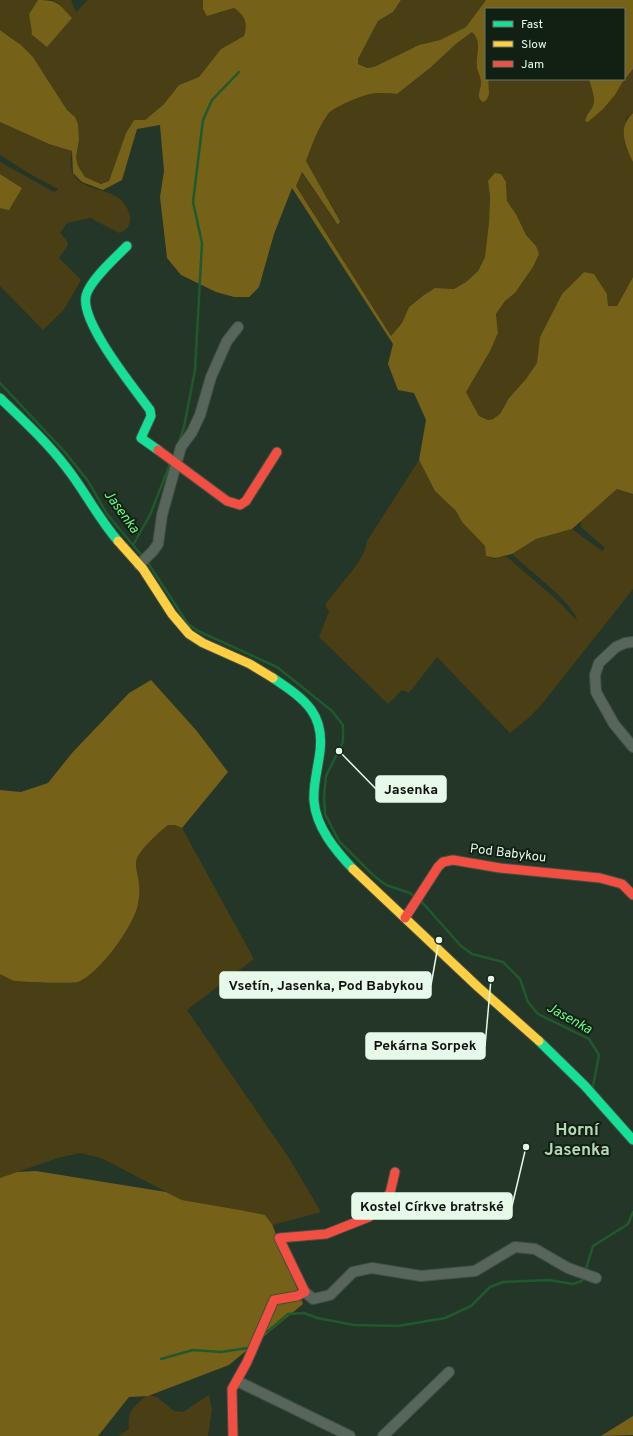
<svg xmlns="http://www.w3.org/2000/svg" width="633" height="1436" font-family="Overpass,sans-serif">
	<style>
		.green { fill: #493e14 }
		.forest { fill: #766119 }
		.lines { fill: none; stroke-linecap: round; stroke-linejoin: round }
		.stream { stroke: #1f5a2e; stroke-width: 2.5 }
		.street-casing { stroke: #415044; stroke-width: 12 }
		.fast-casing { stroke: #415044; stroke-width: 11 }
		.slow-casing { stroke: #415044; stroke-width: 11 }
		.jam-casing { stroke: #415044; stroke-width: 11 }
		.street { stroke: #58655a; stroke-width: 10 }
		.fast { stroke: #16e098; stroke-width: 9 }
		.slow { stroke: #ffcf43; stroke-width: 9 }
		.jam { stroke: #f24e42; stroke-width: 9 }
		.labels { text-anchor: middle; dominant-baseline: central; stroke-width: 4; stroke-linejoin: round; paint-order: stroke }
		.street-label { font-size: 13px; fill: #e7f9e9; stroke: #122014 }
		.water-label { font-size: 14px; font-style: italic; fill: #68f98a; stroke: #122014 }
		.district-label { font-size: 17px; font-weight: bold; fill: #b4d8b8; stroke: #122014 }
		.leader { fill: none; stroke: #e7f9e9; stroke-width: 1.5 }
		.callout-dot { fill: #e7f9e9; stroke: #122014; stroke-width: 1.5 }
		.callout { fill: #e7f9e9; stroke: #e7f9e9; stroke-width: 1.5 }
		.callout-label { font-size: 14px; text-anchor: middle; font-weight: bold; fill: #111 }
	</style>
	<rect width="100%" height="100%" fill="#243628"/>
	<path class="green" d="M0,0H38L29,14L32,33L60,4L51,0H71L76,12L88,0H203V9L219,13L234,8C245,16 248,22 244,36L221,49L199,77L179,85L164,104L145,120H134L126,133L109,181L101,184L86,178L78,166L76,157L79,140L75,117L67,110L33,57L12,38L0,30Z
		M401,0H486L466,27L440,40L419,45L374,67L367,68L358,64V59L378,21L393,12Z
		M472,32C483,42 475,56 477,68C478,70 479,72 480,74C483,81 480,89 479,95H489V79H589C591,87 596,98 593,106C590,112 586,114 585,121L615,95L622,83L633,69V113L626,119L624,141L633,162V277L617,306H608L607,294L594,274L584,272L562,294L540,337L538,362L526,379L509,398L500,414L493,419L488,420L479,416L466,392L498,333L496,314L505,301L515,293L533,267L536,246L526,235L516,214L507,201L506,182L488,181L490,197L489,222L485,257L478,271L466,282L454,289L435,288L424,295L409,307L402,323L391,336L296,186L301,172L338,225L340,220L306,161C312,145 318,128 328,114C332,108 359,97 366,95C376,92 387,93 397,94L430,68L457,43Z
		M0,122L49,144L72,151C70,161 69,172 78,180C93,193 117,188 127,208C129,212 131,216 130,220C130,227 125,231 119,233L90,218L67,223L60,233L66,239L68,245L59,258L81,280L63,311L43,330L0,286V208L22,188L0,174V162L54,192L58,189L30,174L0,155Z
		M419,460L435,491L456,511L462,522L485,546L486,556L495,559L497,556L507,557L558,601L577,621C575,604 526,568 512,554L536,539L572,529L602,551L605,548L581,527V521L617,489L633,494V589L542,704L531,716L510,733L437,657L409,693L402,690L388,704L319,637L329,611L325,605C336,588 366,560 367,541Z
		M168,825H175L182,828L254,959L187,1010L289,1158L321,1212L273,1225L265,1215L240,1210L182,1200L101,1158L80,1153L58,1158L0,1178V974C4,976 9,979 14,981C21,982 72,984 78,982C99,974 134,926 138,904C139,898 140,891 139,885C139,877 134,867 137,858C142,848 159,832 168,825Z
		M147,1395L157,1397L174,1411L183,1412L209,1395L212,1410L208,1436H118L129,1429C127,1410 133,1408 147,1395Z"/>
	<path class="forest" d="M38,0C58,0 59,4 72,18L47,47L31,34L32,33L29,14Z
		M203,0H401L393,12L378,21L358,59V64L367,68L374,67L419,45L440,40L466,27L486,0H633V69L622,83L615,95L603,109L588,122L585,121C586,115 590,112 593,106C596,98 591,87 589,79H624V9H486V79H489C487,87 493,97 483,102C475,97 481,90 481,83C481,77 478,73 477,68C475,56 483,42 472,32L457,43L430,68L397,94C387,93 376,92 366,95C359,97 332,108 328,114C318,128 312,145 306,161L340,221L338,225L302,172L296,186L391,336L402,323L409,307L424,295L435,288L454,289L466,282L478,271L485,257L489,222L490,197L488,181L495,173L501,174L506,182L507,201L516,214L526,235L536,246L539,254L533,267L515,293L505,301L496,314L498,333L490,351L466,392L479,416L488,420L493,419L500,414L509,398L526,379L537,363L540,337L562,294L584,272L594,274L607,294L608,306H617L633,277V494L617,489L572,529L536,539L512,554L495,558L486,556L485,546L462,522L456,511L435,491L419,460L426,420L414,393L398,390L388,364L393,344L292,188L274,234L259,287L249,297H234L216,292L181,275L167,258L160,197L164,171L160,125L137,129L122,180L103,190L82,182L73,173L72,151L49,144L0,122V30L21,45L33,57L67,110L75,117L78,124L79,140L76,157L78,166L85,177L101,184L109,181L126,133L134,120H145L164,104L179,85L199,77L221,49L244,36C248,22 245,16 234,8L207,16L203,9Z
		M633,113V162C625,145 617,128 633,113Z
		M0,174L22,188L9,210L0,208Z
		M151,680L196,730L228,772L182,828L175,825H168C159,832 142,848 137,858C134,867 139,877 139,885C140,891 139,898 138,904C134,926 99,974 78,982C72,984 21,982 14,981C9,979 4,976 0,974V790L21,792L48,783L72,753L129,693Z
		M36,1171L166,1192L182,1200L240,1210L265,1215L272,1224L303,1304L229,1365L148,1396L129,1397L98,1436H0V1178L17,1172Z
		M633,1416V1435L601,1436Z"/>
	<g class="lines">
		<path class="stream" d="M0,383L64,451L88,481L107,514L143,557
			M178,445L184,427L195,370L202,243L193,202L203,120L212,100L239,72
			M133,545L150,515L170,464
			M146,560L188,624L198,631L277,667L332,711L343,725V742L326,776L324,797L325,814L339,841L374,876L386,885L410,893L414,896
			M421,901L461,946L472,954L503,962L520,979L528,1002L538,1014L589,1039L599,1055L593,1086
			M585,1272L593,1246L628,1224L633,1212
			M267,1332L288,1314L304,1313L317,1318L354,1325L398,1326L445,1318L471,1306L490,1287L503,1282L549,1280L573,1284L582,1281L583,1276
			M161,1359L193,1350L221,1352L248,1348"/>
		<g class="street-casing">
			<path id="street" d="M139,565L153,551L158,544L162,515L181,447L192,432L200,415L211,377L227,341L238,327
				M633,642L625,643L616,647L599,663L595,675L596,692L614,724L633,747
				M305,1292L313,1299L330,1295L353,1272L372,1268L421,1276L475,1271L515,1247L535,1249L568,1268L596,1278
				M237,1381L350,1436
				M383,1436L449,1372"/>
		</g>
		<g class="fast-casing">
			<path id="fast" d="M127,246C116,257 89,281 86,296C80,322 134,388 150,410L151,416L141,438L158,450
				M0,398C23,420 47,442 66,467C85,491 98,518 118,541
				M273,678C306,700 327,715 319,758C317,772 313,786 314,801C316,827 335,850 353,869
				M539,1041L585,1086L633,1140"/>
		</g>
		<g class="slow-casing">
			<path id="slow" d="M118,541L143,569L172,614L189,634L203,643L250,664L273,678
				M353,869L478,987L539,1041"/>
		</g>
		<g class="jam-casing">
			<path id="jam" d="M158,450L227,501L240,505L246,501L277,452
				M405,918L438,867L443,862L453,860L500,868L600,878L622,884L633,895
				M233,1436L232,1389L247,1362L274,1300L297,1296L305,1292L279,1238L326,1234L369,1217L390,1193L395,1172"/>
		</g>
		<use href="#street" class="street"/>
		<use href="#fast" class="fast"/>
		<use href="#slow" class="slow"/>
		<use href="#jam" class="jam"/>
	</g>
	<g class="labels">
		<g class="street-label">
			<text transform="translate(508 854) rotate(7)">Pod Babykou</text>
		</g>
		<g class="water-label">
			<text transform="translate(121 512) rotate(54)">Jasenka</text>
			<text transform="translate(569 1019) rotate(29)">Jasenka</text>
		</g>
		<g class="district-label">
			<text x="577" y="1131">Horní<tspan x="577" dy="20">Jasenka</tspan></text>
		</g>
	</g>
	<path class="leader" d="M339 751L376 789M439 940L431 985M491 979L485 1046M526 1147L512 1206"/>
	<g class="callout-dot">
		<circle cx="339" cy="751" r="4"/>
		<circle cx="439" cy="940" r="4"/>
		<circle cx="491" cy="979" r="4"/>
		<circle cx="526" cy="1147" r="4"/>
	</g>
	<g class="callout">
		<rect x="376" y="776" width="70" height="26" rx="4"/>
		<rect x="220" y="972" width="211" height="26" rx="4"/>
		<rect x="366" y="1033" width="119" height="26" rx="4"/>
		<rect x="352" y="1193" width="160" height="26" rx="4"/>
	</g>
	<g class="callout-label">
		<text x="411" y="794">Jasenka</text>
		<text x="326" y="990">Vsetín, Jasenka, Pod Babykou</text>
		<text x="425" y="1050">Pekárna Sorpek</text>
		<text x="432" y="1211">Kostel Církve bratrské</text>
	</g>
	<rect x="485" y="8" width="140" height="72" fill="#122014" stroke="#677769"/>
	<rect x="493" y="21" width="20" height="6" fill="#16e098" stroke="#677769"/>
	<text x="521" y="28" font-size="12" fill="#e7f9e9">Fast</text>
	<rect x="493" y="41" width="20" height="6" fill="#ffcf43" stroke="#677769"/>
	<text x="521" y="48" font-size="12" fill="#e7f9e9">Slow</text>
	<rect x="493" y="61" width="20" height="6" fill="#f24e42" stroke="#677769"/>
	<text x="521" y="68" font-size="12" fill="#e7f9e9">Jam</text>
</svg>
